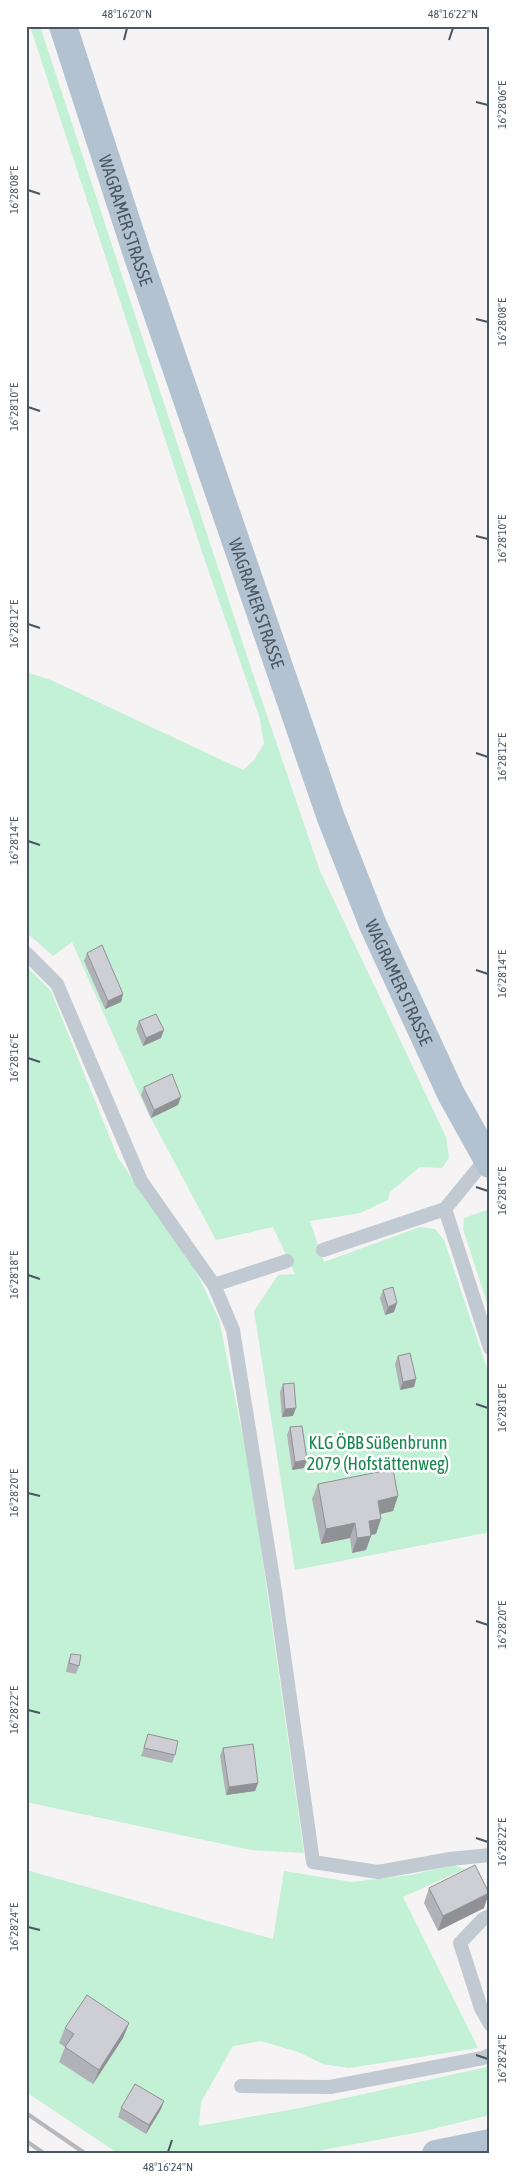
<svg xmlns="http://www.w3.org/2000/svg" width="516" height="2180" font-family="'Asap Condensed',sans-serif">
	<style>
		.green { fill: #c3f1d5 }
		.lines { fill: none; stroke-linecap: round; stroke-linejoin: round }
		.service { stroke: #c1cad2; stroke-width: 14 }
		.primary { stroke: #b3c2d1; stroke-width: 28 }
		.rail { stroke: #b5b8bd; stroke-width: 4 }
		.wall { fill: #b0b2b7 }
		.shaded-wall { fill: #909195 }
		.building { fill: #cdcfd5; stroke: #909195 }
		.ticks { fill: none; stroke: #4a5661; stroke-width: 2 }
		.labels { text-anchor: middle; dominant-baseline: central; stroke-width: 5; stroke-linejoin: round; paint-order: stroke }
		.street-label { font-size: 18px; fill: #4a5661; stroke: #fff }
		.park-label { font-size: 18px; fill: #17864f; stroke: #fff }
		.neatline { fill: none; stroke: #4a5661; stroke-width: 2 }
		.ticks-label { font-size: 12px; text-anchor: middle; fill: #4a5661 }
	</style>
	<rect width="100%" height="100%" fill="#f5f3f3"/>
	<path class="green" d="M30,26H40L253,674L320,871L446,1137L449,1158L442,1168L420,1167L390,1192L388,1200L360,1213L310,1221L324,1262L420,1227L435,1229L444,1240L490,1377V1532L295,1570L254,1311L278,1275L295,1274L273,1227L216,1240L146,1109L72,942L53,956L26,932V672L51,680L243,770L254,760L264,744L260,719L202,552Z
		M26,966L51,991L118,1158L195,1269L219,1319L251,1477L304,1853L251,1850L26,1802Z
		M487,1210L490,1212V1312L463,1229L464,1218Z
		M453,1865L465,1869L403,1897L478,2048L349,2068L323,2064L298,2052L261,2041L233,2046L201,2102L199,2126L300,2108L487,2067L490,2074V2115L420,2132L301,2154H119L26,2092V1870L273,1939L284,1871L352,1882L411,1875Z"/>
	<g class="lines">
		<path class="service" d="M26,953L57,984L141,1181L214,1285L233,1330L275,1591L313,1862L378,1872L450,1859L490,1855
			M486,1159L445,1209L490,1348
			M323,1250L445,1209
			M214,1285L287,1261
			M490,1916L483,1919L460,1943L481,2008L490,2024
			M241,2086L330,2087L483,2058L490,2055"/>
		<g class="primary">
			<path id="s1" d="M63,26L138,257L331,818L373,925L451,1094L490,1164"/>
			<path d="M436,2154L490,2143"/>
		</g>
		<path class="rail" d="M26,2113L86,2154
			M26,2141L45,2154"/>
	</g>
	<path class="wall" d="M87,953L123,994L121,1002L105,1009L84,961Z
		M139,1021L161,1038L143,1046L136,1029Z
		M144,1087L178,1105L151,1118L141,1095Z
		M383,1290L397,1303L394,1312L385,1315L380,1298Z
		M398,1356L416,1379L414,1387L400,1390L395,1364Z
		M283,1384L293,1416L282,1417L280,1392Z
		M290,1427L304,1468L292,1470L287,1435Z
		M318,1484L398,1496L393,1511L380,1514L376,1534L371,1535L366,1550L352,1553L350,1538L321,1544L312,1499Z
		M71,1654L79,1666L76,1674L66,1672L68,1662Z
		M148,1734L175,1755L172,1763L141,1756Z
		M223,1748L258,1783L255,1791L226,1795L220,1756Z
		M429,1888L484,1908L438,1931L424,1903Z
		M129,2023L123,2038L93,2084L59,2062L65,2047L59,2043L65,2028Z
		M164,2101L161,2109L146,2134L118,2117L121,2108Z"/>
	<path class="shaded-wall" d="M123,994L121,1002L105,1009L108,1001Z
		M164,1030L161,1038L143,1046L146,1038Z
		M181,1097L178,1105L151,1118L154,1110Z
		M397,1303L394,1312L385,1315L388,1307Z
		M416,1379L414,1387L400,1390L403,1382Z
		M296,1408L293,1416L282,1417L285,1409Z
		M307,1460L304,1468L292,1470L295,1462Z
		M398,1496L393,1511L372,1516L378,1501Z
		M381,1519L376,1534L363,1536L369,1521Z
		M355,1523L350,1538L321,1544L326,1529Z
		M371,1536L366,1550L352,1553L357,1538Z
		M258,1783L255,1791L226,1795L229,1787Z
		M489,1893L484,1908L438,1931L443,1916Z
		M129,2023L123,2038L93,2084L99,2070Z
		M164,2101L161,2109L146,2134L149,2125Z"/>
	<path class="building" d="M102,945L123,994L108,1001L87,953Z
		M156,1014L164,1030L146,1038L139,1021Z
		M172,1074L181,1097L154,1110L144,1087Z
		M393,1287L397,1303L388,1307L383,1290Z
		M410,1353L416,1379L403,1382L398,1356Z
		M294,1383L296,1408L285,1409L283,1384Z
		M302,1426L307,1460L295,1462L290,1427Z
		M393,1469L398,1496L378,1501L381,1519L369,1521L371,1536L357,1538L355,1523L326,1529L318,1484Z
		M71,1654L81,1655L79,1666L69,1663Z
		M148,1734L178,1741L175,1755L144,1748Z
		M253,1744L258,1783L229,1787L223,1748Z
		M475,1865L489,1893L443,1916L429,1888Z
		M87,1995L129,2023L99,2070L65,2047L74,2034L65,2028Z
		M135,2084L164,2101L149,2125L121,2108Z"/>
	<path class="ticks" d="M124,40L127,28M449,40L453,28M476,102L488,105M28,190L40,194M476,319L488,322M28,407L40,411M476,536L488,539M28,624L40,628M476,753L488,757M28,841L40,845M476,970L488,974M28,1058L40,1062M476,1187L488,1191M28,1275L40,1279M476,1404L488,1408M28,1493L40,1496M476,1621L488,1625M28,1710L40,1713M476,1838L488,1842M28,1927L40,1930M476,2055L488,2059M168,2152L172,2140"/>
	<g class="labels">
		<g class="street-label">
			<text stroke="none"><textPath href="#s1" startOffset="204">WAGRAMER STRASSE</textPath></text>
			<text stroke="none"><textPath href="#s1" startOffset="609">WAGRAMER STRASSE</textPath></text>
			<text stroke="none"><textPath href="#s1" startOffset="1014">WAGRAMER STRASSE</textPath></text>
		</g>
		<g class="park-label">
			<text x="378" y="1442">KLG ÖBB Süßenbrunn<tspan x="378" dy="21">2079 (Hofstättenweg)</tspan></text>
		</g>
	</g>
	<rect width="516" height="2180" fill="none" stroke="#ffffff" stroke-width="55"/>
	<rect x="28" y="28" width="460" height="2124" class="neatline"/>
	<g class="ticks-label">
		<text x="127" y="18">48°16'20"N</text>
		<text x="453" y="18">48°16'22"N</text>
		<text transform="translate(502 105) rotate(-90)" y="4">16°28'06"E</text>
		<text transform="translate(14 190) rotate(-90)" y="4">16°28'08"E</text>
		<text transform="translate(502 322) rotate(-90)" y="4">16°28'08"E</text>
		<text transform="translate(14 407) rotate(-90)" y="4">16°28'10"E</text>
		<text transform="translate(502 539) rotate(-90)" y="4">16°28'10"E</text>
		<text transform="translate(14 624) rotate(-90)" y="4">16°28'12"E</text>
		<text transform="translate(502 757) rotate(-90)" y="4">16°28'12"E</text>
		<text transform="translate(14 841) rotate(-90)" y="4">16°28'14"E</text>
		<text transform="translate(502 974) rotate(-90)" y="4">16°28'14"E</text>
		<text transform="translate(14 1058) rotate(-90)" y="4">16°28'16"E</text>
		<text transform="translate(502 1191) rotate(-90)" y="4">16°28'16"E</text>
		<text transform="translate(14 1275) rotate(-90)" y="4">16°28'18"E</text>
		<text transform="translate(502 1408) rotate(-90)" y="4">16°28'18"E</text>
		<text transform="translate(14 1493) rotate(-90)" y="4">16°28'20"E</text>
		<text transform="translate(502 1625) rotate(-90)" y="4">16°28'20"E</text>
		<text transform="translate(14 1710) rotate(-90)" y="4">16°28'22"E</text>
		<text transform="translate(502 1842) rotate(-90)" y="4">16°28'22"E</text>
		<text transform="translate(14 1927) rotate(-90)" y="4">16°28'24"E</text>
		<text transform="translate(502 2059) rotate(-90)" y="4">16°28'24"E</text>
		<text x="168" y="2171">48°16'24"N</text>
	</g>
</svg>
